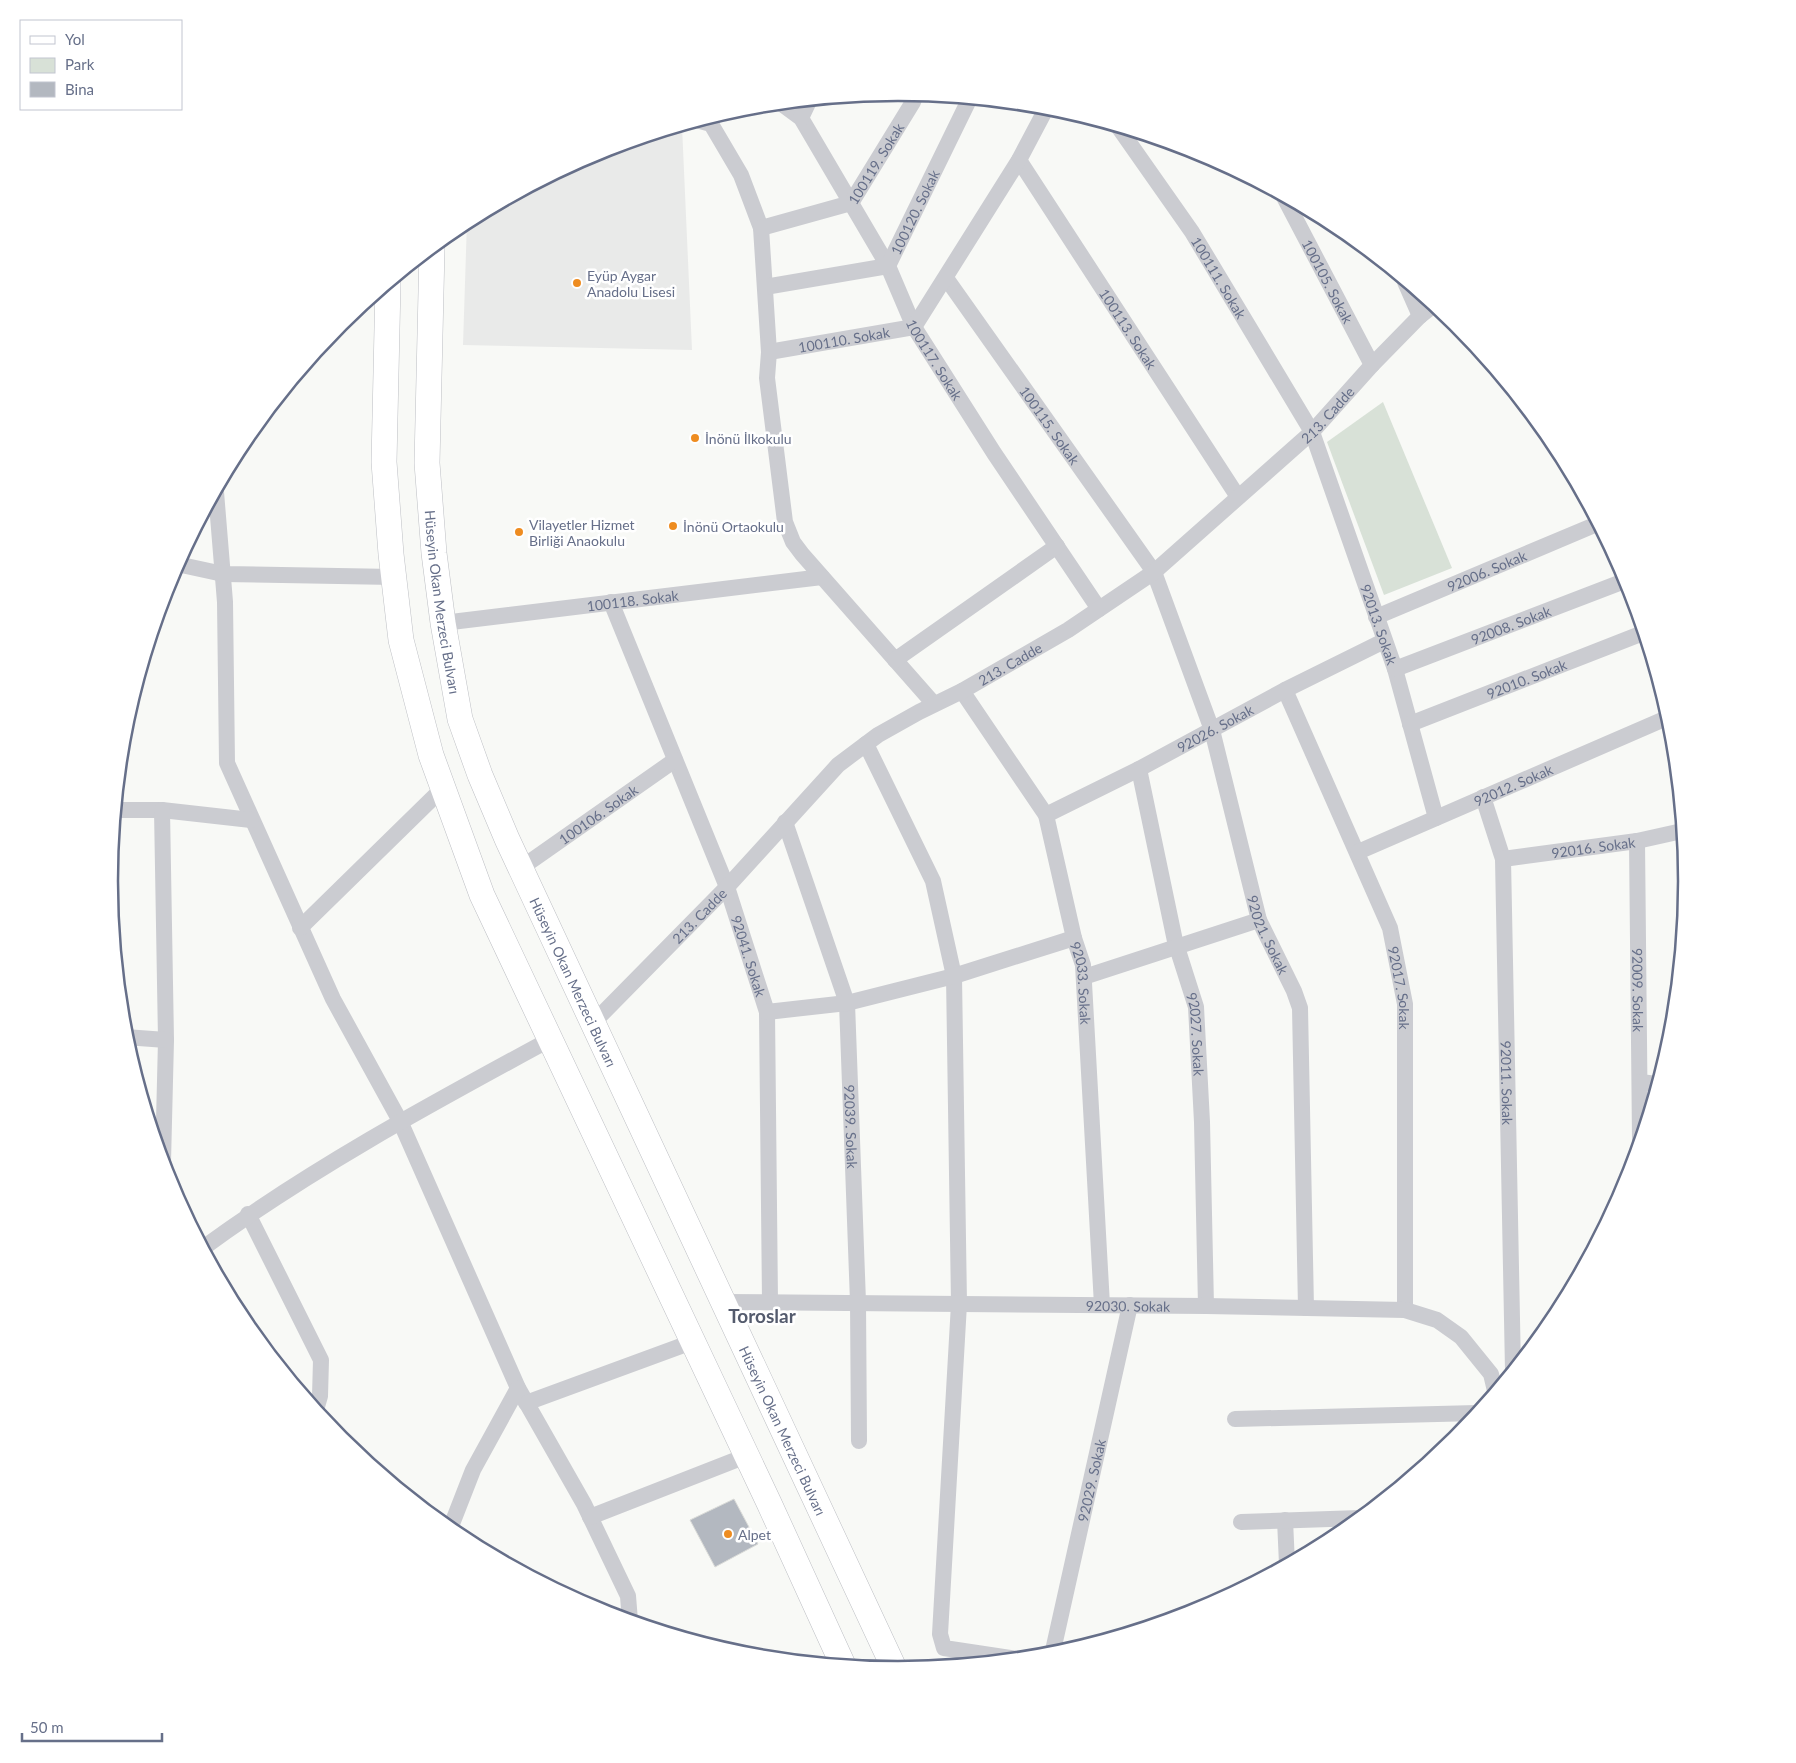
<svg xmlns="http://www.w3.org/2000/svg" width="1796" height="1763" font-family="Lato,sans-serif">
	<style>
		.built { fill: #e9eae9 }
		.green { fill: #d8e1d7 }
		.building { fill: #b3b8c0; stroke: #dadbd8 }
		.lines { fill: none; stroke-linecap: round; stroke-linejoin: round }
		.primary-casing { stroke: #bdbfc4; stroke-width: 26 }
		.street { stroke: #cbccd1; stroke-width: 16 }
		.primary { stroke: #fff; stroke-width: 25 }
		.poi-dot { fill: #ee8c20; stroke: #fff; stroke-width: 2 }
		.labels { text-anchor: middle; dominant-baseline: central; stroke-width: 5; stroke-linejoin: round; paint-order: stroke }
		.street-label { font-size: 14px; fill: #666f89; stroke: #fff }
		.poi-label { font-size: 14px; fill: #666f89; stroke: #fff; text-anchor: start }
		.district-label { font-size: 19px; font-weight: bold; fill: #545b6d; stroke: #fff }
		.rim { fill: none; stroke: #666f89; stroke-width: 2.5 }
	</style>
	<rect width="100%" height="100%" fill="#f8f9f6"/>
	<path class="built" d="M682,126L692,350L463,345L467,221L596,152Z"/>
	<path class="green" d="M1383,402L1452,568L1384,595L1327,442Z"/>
	<path class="building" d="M734,1499L758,1544L715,1567L690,1520Z"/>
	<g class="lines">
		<g class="primary-casing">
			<g id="primary">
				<path id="s27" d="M432,249L427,463L434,553L443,623L460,719L480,775L507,839L895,1670"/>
				<path d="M388,284L384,462L391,554L401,640L431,755L482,895L769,1503L843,1665"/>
			</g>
		</g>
		<g class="street">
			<path id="s1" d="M782,104L801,118L888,266L914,327L994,453L1099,609"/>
			<path d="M801,118L809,101"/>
			<path d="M700,121L711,124L741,175L761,228L769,352L767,378L785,522L793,542L802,554L934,704"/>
			<path id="s2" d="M1119,128L1192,232L1312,432L1395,669L1436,818"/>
			<path id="s3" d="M1019,160L1238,497"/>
			<path id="s4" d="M1284,197L1372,365"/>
			<path id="s5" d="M761,228L851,203L913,102L916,94"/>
			<path id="s6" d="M946,278L1154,572L1212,730L1259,920L1294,991L1300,1008L1306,1308"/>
			<path d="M1405,282L1420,316"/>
			<path id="s7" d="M765,287L888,266L969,100"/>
			<path id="s8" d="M769,352L914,327L1019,160L1047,107"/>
			<path d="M216,492L225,602L227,763L333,999L400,1121L518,1388L584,1504L628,1596L630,1621"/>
			<path d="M177,564L223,574L394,577"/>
			<path id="s9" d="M611,602L727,887L767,1012L770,1302"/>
			<path id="s10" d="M1376,617L1597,524"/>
			<path id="s11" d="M443,623L822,577"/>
			<path d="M895,660L1057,546"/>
			<path id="s12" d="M1395,669L1627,580"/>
			<path id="s13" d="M1285,690L1390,928L1405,1004V1310"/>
			<path id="s14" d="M962,691L1046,815L1074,938L1083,965L1102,1305"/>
			<path id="s15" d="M1410,724L1643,633"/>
			<path d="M866,744L933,881L954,976L959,1304L940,1634L944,1648L1018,1659"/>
			<path id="s16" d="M1139,769L1175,941L1196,1007L1202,1122L1206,1306"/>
			<path id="s17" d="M1483,797L1503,859L1513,1370"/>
			<path d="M116,810H162L251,820"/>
			<path d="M162,810L166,1040L163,1162"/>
			<path id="s18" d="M1046,815L1139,769L1285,690L1384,641"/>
			<path id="s19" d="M785,822L847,1003L858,1302L859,1441"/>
			<path id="s20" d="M1637,841L1640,1140"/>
			<path id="s21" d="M1358,852L1669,717"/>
			<path id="s22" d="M1503,859L1637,841L1682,831"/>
			<path id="s23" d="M521,868L675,760"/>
			<path d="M300,928L443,788"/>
			<path d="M1084,977L1259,920"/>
			<path d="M767,1012L847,1003L954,976L1074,938"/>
			<path id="s24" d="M593,1023L727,887L838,765L878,735L919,712L962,691L1068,630L1154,572L1312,432L1372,365L1420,316L1434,305"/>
			<path d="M125,1037L166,1040"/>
			<path d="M1640,1082L1657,1084"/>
			<path d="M248,1214L321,1360L320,1396L316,1410"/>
			<path d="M203,1248C312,1168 431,1104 549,1040"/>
			<path id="s25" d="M723,1302L1206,1306L1405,1310L1437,1320L1461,1337L1491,1374L1495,1391"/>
			<path d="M526,1403L692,1342"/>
			<path d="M1235,1419L1477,1413"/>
			<path d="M590,1517L746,1456"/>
			<path d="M1285,1520L1287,1564"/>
			<path d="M1241,1522L1360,1518"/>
			<path d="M450,1529L473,1470L518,1388"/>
			<path id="s26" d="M1052,1655L1130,1305"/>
		</g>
		<use href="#primary" class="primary"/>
	</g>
	<g class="poi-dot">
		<circle cx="577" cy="283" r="5"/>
		<circle cx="695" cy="438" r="5"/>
		<circle cx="673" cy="526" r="5"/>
		<circle cx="519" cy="532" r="5"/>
		<circle cx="728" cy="1534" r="5"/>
	</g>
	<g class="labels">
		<g class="street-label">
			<text stroke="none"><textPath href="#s5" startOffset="140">100119. Sokak</textPath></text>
			<text stroke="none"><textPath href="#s7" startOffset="185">100120. Sokak</textPath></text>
			<text stroke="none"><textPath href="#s2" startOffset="180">100111. Sokak</textPath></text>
			<text stroke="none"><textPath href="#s4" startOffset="95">100105. Sokak</textPath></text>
			<text stroke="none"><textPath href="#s3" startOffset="201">100113. Sokak</textPath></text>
			<text stroke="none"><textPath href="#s8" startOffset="76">100110. Sokak</textPath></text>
			<text stroke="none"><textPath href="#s1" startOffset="300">100117. Sokak</textPath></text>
			<text stroke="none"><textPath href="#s24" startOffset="961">213. Cadde</textPath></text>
			<text stroke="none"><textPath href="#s6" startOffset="180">100115. Sokak</textPath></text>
			<text stroke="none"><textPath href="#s10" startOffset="120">92006. Sokak</textPath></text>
			<text stroke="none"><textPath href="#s11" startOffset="191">100118. Sokak</textPath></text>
			<text stroke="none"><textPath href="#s27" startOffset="354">Hüseyin Okan Merzeci Bulvarı</textPath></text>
			<text stroke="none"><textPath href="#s2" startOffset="564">92013. Sokak</textPath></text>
			<text stroke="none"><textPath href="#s12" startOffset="124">92008. Sokak</textPath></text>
			<text stroke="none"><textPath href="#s24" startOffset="556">213. Cadde</textPath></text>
			<text stroke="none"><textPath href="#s15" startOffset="125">92010. Sokak</textPath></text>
			<text stroke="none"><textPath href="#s18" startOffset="190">92026. Sokak</textPath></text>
			<text stroke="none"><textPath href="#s21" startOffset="169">92012. Sokak</textPath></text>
			<text stroke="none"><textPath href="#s23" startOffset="94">100106. Sokak</textPath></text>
			<text stroke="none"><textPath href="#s22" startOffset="91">92016. Sokak</textPath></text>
			<text stroke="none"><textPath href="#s24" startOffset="151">213. Cadde</textPath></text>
			<text stroke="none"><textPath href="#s6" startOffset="741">92021. Sokak</textPath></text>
			<text stroke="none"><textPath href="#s9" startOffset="380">92041. Sokak</textPath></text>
			<text stroke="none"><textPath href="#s27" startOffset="759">Hüseyin Okan Merzeci Bulvarı</textPath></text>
			<text stroke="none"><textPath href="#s14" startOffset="322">92033. Sokak</textPath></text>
			<text stroke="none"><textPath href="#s13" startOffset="321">92017. Sokak</textPath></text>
			<text stroke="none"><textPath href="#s20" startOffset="149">92009. Sokak</textPath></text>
			<text stroke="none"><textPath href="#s16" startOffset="272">92027. Sokak</textPath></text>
			<text stroke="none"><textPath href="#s17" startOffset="289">92011. Sokak</textPath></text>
			<text stroke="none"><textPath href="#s19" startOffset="315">92039. Sokak</textPath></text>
			<text stroke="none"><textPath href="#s25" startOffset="405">92030. Sokak</textPath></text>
			<text stroke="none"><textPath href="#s27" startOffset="1254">Hüseyin Okan Merzeci Bulvarı</textPath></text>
			<text stroke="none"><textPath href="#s26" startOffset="179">92029. Sokak</textPath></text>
		</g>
		<g class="poi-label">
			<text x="587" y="275">Eyüp Aygar<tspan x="587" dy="16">Anadolu Lisesi</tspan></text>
			<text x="705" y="438">İnönü İlkokulu</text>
			<text x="529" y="524">Vilayetler Hizmet<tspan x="529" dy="16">Birliği Anaokulu</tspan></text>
			<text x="683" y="526">İnönü Ortaokulu</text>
			<text x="738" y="1534">Alpet</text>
		</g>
		<g class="district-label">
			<text x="762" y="1315">Toroslar</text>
		</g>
	</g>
	<path d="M0 0H1796V1763H0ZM118 881a780 780 0 1 1 1560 0a780 780 0 1 1-1560 0Z" fill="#fff" fill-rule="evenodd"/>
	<path class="rim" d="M118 881a780 780 0 1 1 1560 0a780 780 0 1 1-1560 0Z"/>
	<rect x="20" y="20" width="162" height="90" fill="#ffffff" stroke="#c2c5d0"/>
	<rect x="30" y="36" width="25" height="8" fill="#ffffff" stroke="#c2c5d0"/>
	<text x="65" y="45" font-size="15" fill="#666f89">Yol</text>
	<rect x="30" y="58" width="25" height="15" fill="#d8e1d7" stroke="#c2c5d0"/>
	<text x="65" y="70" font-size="15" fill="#666f89">Park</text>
	<rect x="30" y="82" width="25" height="15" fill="#b3b8c0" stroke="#c2c5d0"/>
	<text x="65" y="95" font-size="15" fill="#666f89">Bina</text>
	<path d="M22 1733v8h140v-8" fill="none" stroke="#666f89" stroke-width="2.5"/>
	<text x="30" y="1733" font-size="15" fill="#666f89" stroke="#ffffff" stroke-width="4" paint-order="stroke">50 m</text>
</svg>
